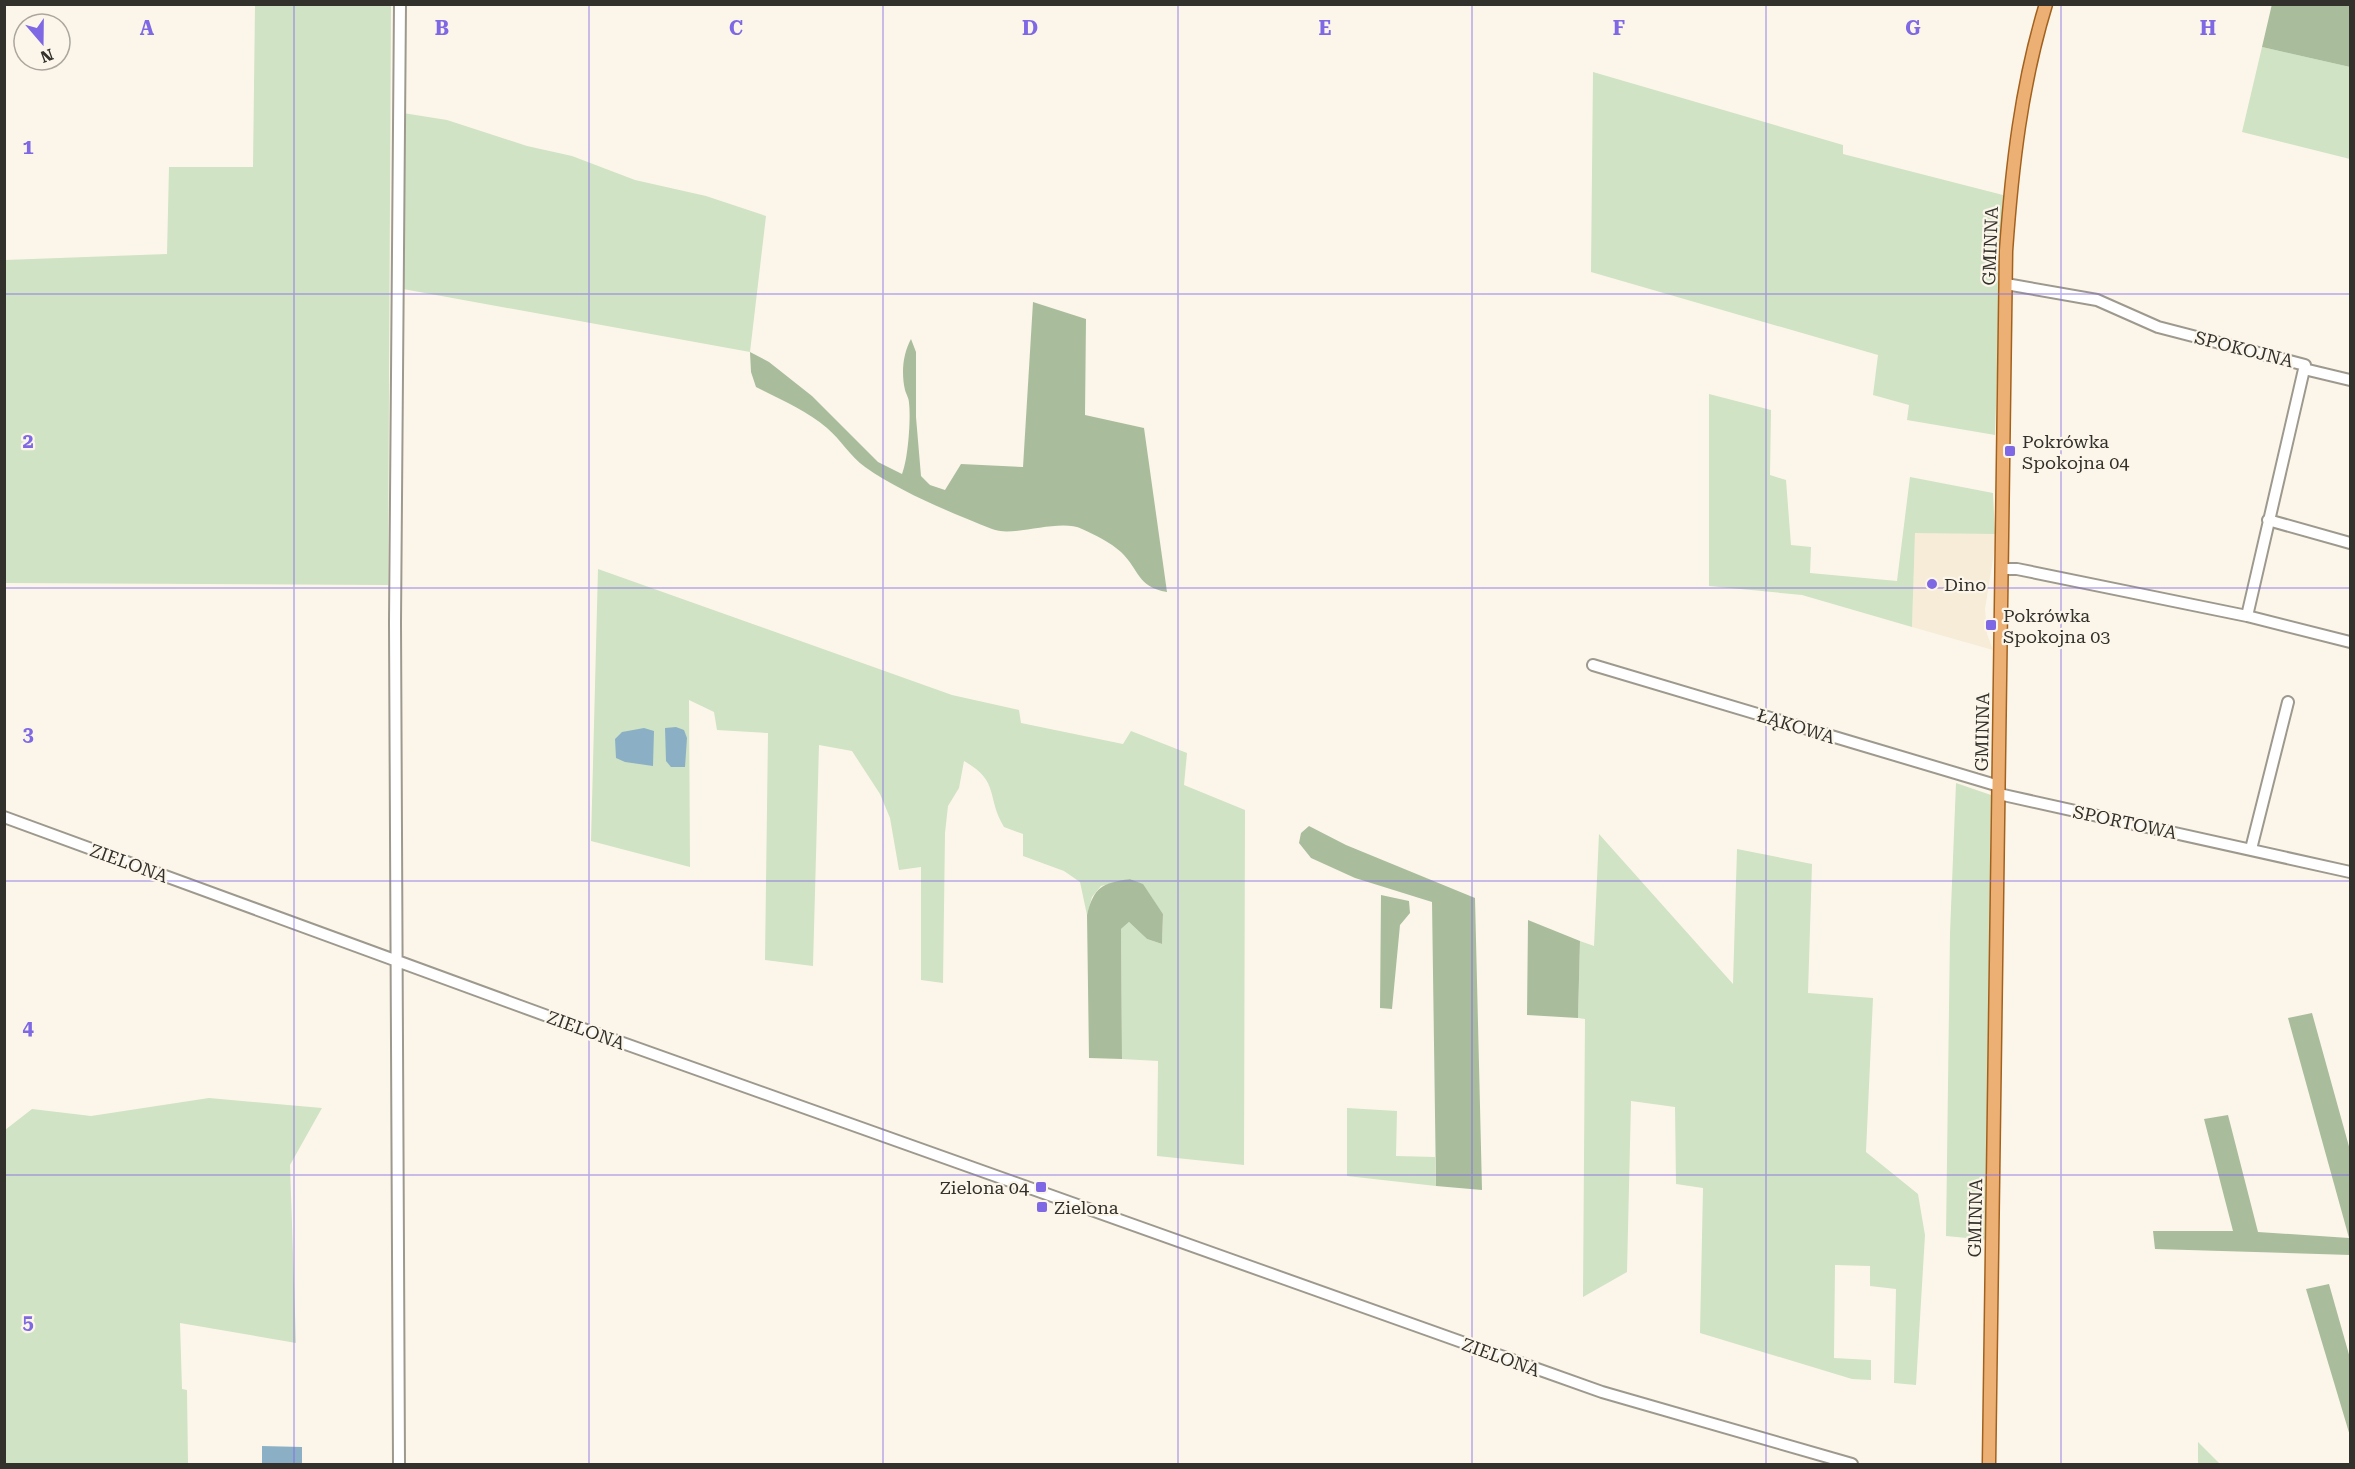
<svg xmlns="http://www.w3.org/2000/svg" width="2355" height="1469" font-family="'Roboto Serif',serif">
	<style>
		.commercial { fill: #f6ecd7 }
		.green { fill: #d0e3c4 }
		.forest { fill: #a9bd9c }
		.water { fill: #8bb0c6 }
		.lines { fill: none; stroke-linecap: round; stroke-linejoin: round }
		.minor-casing { stroke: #9e998e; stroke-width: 14 }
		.major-casing { stroke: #a3611e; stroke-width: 15 }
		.minor { stroke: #fff; stroke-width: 10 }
		.major { stroke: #ecb074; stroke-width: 12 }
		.grid { fill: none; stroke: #7e68e3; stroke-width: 1.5; stroke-opacity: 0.55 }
		.poi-dot { fill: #7e68e3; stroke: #fcf6ea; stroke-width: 2 }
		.labels { text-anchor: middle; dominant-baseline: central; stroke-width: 4.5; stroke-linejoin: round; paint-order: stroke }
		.street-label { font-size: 18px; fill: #33312c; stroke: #fcf6ea }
		.poi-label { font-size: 18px; fill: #33312c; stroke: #fcf6ea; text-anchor: start }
		.grid-label { font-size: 20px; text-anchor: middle; font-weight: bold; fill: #7e68e3; stroke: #fcf6ea; stroke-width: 4.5; stroke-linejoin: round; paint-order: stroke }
	</style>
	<rect width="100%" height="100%" fill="#fcf6ea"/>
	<path class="commercial" d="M1915,532L1995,534V546L1985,609L1987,634L1993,650L1912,627Z"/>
	<path class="green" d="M255,5H391L388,585L5,583V260L167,254L169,167H253Z
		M2262,47L2350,67V159L2242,132Z
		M1593,72L1843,145V154L2003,195L1995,435L1907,420L1909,405L1873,395L1878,355L1591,272Z
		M403,113L447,120L527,146L572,156L635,180L706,196L766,216L750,352L403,289Z
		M1709,394L1771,410L1770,475L1786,480L1791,545L1811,547L1810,573L1897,581L1910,477L1993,493L1995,534L1915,533L1912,627L1802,595L1709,586Z
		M598,569L952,695L1019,710L1021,723L1123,744L1131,731L1187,753L1184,785L1245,810L1244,1165L1157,1156L1158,1061L1122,1059L1121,929L1129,922L1147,939L1162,944L1163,914L1142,884L1130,879L1101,886L1092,897L1087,915L1080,882L1064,871L1023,856V834L1004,827C986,797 1000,781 964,761L959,788L948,806L945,833L943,983L921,980V867L899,870L890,818L880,794L852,751L819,745L813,966L765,960L768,733L717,730L714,712L689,700L690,867L591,841Z
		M1956,783L1991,795L1988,1240L1946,1236L1950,933Z
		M1599,834L1733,984L1737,849L1812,864L1808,993L1873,998L1866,1152L1918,1194L1925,1235L1916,1385L1894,1383L1896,1289L1870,1286V1266L1835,1265L1834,1358L1871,1360V1380L1852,1379L1700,1333L1703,1188L1676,1184L1675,1107L1631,1101L1627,1272L1583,1297L1585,1019L1578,1018L1580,941L1594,946Z
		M209,1098L322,1108L290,1165L296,1343L180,1323L182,1389L187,1390L188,1464H5V1130L32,1109L91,1116Z
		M1347,1108L1397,1111L1396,1156L1435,1157L1436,1186L1347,1176Z
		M2198,1442L2220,1464H2198Z"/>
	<path class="forest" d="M2272,4L2350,5V67L2262,47Z
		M1033,302L1086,319L1085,415L1144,428L1167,592C1137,587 1139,569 1121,552C1110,542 1095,535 1082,529C1059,518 1013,538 992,529C952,513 900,492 865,467C850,456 841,440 827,428C807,411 780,399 756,387L751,372L750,352L769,362L812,396L878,462L902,474C908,460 911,419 909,403C909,398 906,394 905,390C901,372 903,354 911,339L916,352V417L921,476L930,485L945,490L961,464L1023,467Z
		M1309,826L1346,845L1475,898L1482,1190L1436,1186L1432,902L1355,878L1311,858L1299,843L1301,833Z
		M1130,879L1143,884L1163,914L1162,944L1147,939L1129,922L1121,929L1122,1059L1089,1058L1087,915C1094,887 1102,883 1130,879Z
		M1381,895L1409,901L1410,913L1400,925L1392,1009L1380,1008Z
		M1528,920L1580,941L1578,1018L1527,1015Z
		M2312,1013L2350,1150V1255L2155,1249L2153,1231H2233L2204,1119L2228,1115L2258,1232L2349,1238L2288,1018Z
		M2329,1284L2350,1358V1436L2306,1289Z"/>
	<path class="water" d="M676,727L684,730L687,738L685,767H671L666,761L665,728Z
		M644,728L654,731L653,766L625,762L616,758L615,739L622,732Z
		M262,1446L302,1447V1464H262Z"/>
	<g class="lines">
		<g class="minor-casing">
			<path id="minor" d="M2006,284L2097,300L2158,327L2305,365L2247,616
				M2304,369L2350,380
				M2268,520L2350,543
				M2003,569H2017L2247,616L2350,642
				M1593,665L1999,786
				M1999,794L2350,872
				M4,817L561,1021L1602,1392L1852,1464
				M2251,849L2288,702
				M399,1464L395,623L400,4"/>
		</g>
		<g class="major-casing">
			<path id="major" d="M1989,1464L2006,251C2012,167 2021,86 2046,4"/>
		</g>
		<use href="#minor" class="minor"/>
		<use href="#major" class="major"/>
	</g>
	<path class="grid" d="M294,4V1464M589,4V1464M883,4V1464M1178,4V1464M1472,4V1464M1766,4V1464M2061,4V1464M4,294H2350M4,588H2350M4,881H2350M4,1175H2350"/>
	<g class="poi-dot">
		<rect x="2004" y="445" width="12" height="12" rx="3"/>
		<circle cx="1932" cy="584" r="6"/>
		<rect x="1985" y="619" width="12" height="12" rx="3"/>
		<rect x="1035" y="1181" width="12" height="12" rx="3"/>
		<rect x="1036" y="1201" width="12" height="12" rx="3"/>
	</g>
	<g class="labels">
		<g class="street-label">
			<text transform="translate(1990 246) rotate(-88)">GMINNA</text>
			<text transform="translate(2244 349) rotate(14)">SPOKOJNA</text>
			<text transform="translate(1796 726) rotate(17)">ŁĄKOWA</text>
			<text transform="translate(1982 732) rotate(-89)">GMINNA</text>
			<text transform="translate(2125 822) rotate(12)">SPORTOWA</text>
			<text transform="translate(129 863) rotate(20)">ZIELONA</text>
			<text transform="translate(586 1030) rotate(20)">ZIELONA</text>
			<text transform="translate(1975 1218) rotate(-89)">GMINNA</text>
			<text transform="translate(1501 1357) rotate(20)">ZIELONA</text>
		</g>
		<g class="poi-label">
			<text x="2022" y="441">Pokrówka<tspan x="2022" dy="21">Spokojna 04</tspan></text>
			<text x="1944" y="584">Dino</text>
			<text x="2003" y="615">Pokrówka<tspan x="2003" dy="21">Spokojna 03</tspan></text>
			<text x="1029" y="1187" text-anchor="end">Zielona 04</text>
			<text x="1054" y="1207">Zielona</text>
		</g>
	</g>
	<g class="grid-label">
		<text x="147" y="35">A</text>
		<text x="442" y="35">B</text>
		<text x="736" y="35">C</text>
		<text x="1030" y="35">D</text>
		<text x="1325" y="35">E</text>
		<text x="1619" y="35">F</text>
		<text x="1913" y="35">G</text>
		<text x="2208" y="35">H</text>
		<text x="28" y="154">1</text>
		<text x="28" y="448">2</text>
		<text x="28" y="741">3</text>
		<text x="28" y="1035">4</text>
		<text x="28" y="1329">5</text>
	</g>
	<rect width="2355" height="1469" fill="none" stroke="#33312c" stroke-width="12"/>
	<g transform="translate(42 42) rotate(160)"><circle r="28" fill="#fcf6ea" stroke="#aca79e" stroke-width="1.5"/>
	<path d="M0-4.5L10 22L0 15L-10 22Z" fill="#7e68e3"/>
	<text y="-9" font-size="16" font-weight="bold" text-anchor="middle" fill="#33312c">N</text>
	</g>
</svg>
